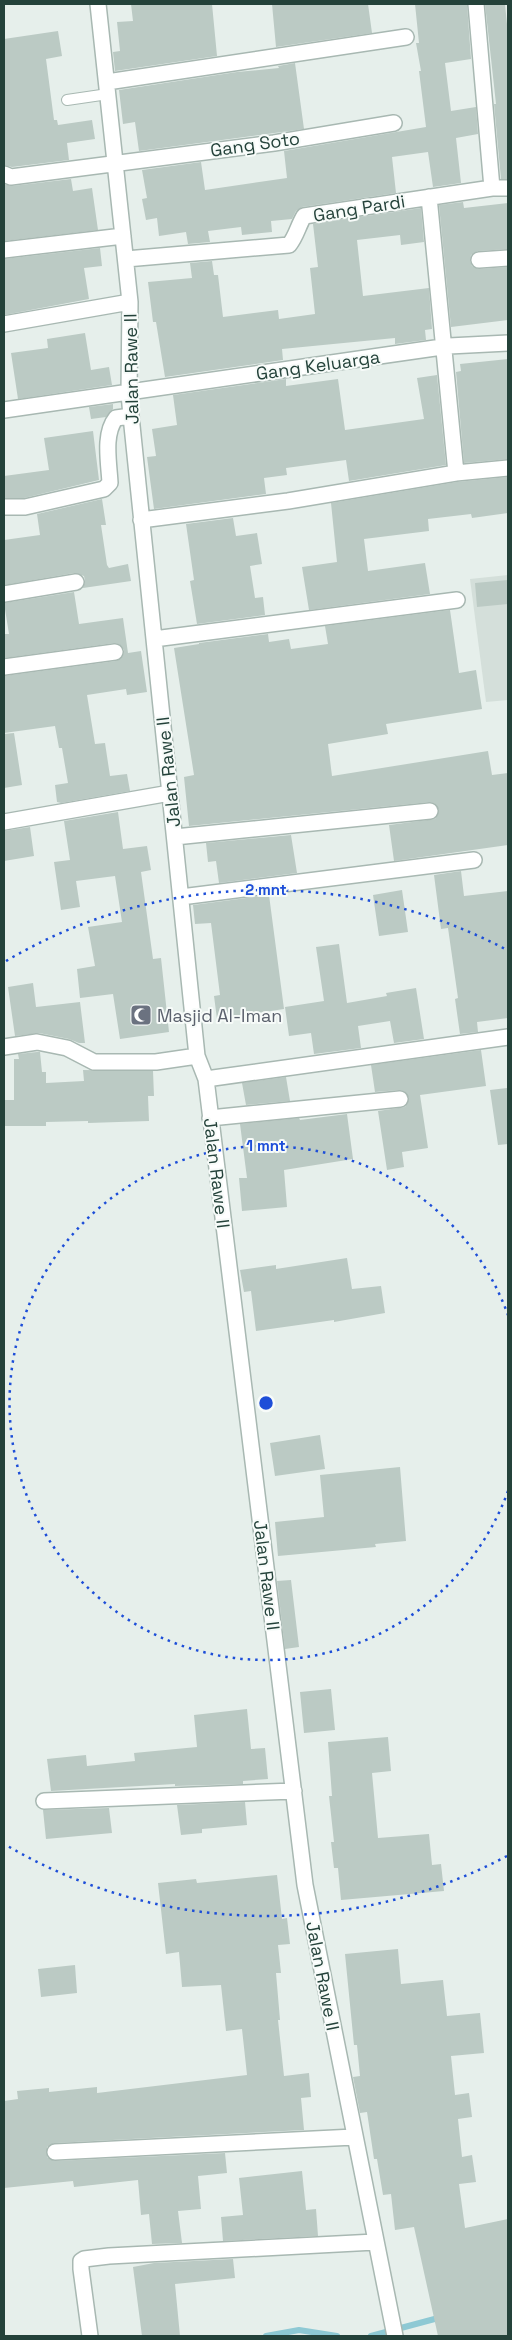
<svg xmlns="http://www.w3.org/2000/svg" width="512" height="2340" font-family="'Space Grotesk',sans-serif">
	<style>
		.built { fill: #d4dfda }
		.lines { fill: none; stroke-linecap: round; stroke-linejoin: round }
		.stream { stroke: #8ec9d4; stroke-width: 6 }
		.building { fill: #bbcac4 }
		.service-casing { stroke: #a8b8b2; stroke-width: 12 }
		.minor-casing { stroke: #a8b8b2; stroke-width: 18 }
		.service { stroke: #fff; stroke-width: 10 }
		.minor { stroke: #fff; stroke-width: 15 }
		.ring { fill: none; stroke: #1d4ed8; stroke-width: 2.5; stroke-dasharray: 2.5 5 }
		.labels { text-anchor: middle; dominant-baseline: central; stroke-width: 4; stroke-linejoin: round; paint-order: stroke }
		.street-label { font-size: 18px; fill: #24423a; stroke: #f7fbf9 }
		.worship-label { font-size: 18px; fill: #5b616d; stroke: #f7fbf9; text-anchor: start }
		.centre { fill: #1d4ed8; stroke: #f7fbf9; stroke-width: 2.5 }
		.ring-label { font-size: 15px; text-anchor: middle; font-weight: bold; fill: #1d4ed8; stroke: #f7fbf9; stroke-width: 4; stroke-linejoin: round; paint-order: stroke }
	</style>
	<rect width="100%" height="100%" fill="#e6efeb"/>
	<path class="built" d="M508,575V700L486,702L470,579Z"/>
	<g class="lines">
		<path class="stream" d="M266,2336L299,2330L337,2336
			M371,2336L442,2317"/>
	</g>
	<path class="building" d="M131,4H212L217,56L115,71L113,52L120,51L117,22L133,21Z
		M272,4H368L372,33L276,47Z
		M415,4H467L471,59L445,63L451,111L476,107L478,134L456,138L461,183L433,187L428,152L392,157L396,193L302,207L296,211L292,219L271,221L272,232L242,235L241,227L208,231L210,242L188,244L186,232L159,236L157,218L146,220L142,199L147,198L142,170L201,162L205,190L287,178L284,151L426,127L419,71H421L416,43H419Z
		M485,4H505L508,34V179H501L494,104H496Z
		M58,31L62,56L46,59L54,120H57L58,125L92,120L95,139L67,143L69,160L12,167L4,165V39Z
		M295,63L304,129L139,151L135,122L123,124L119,90L237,72L279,68L278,66Z
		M71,179L73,191L92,188L98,230L4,241V184L12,186Z
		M463,202L464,208L508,203V249L478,251L471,255L470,260L472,266L479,269L508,267V320L451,327L439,205Z
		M421,208L424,242L401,245L400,235L357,240L363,296L429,288L432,329L425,330L426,340L395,344V338L282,349L283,360L165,377L156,322H153L148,282L192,278L190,263L212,261L214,275H218L223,317L278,310L279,319L315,314L310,268L318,267L313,224Z
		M100,248L102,266L84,268L89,299L4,315V259Z
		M85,333L91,370L109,367L112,385L18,399L11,353L48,348L47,339Z
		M508,359V459L464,463L456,372L461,371L460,364Z
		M437,375L446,465L349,481L346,460L286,468L287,475L264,478L266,494L154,509L147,457L156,456L152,429L177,425L173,395L286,379V386L338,379L345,430L424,419L417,378Z
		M113,404V409L106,417L91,419L89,407Z
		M93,431L99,480L24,498H4V476L49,470L44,438Z
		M508,477V513L472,518L471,514L428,519L429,531L364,539L368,571L425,563L430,594L309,610L302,567L337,562L331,503L457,482Z
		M102,499L106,525H101L107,565L109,568L128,564L131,581L83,588L85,581L84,576L74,573L4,585V540L40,535L37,514Z
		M233,518L236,536L257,533L262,564L250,566L255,598L263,597L265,615L197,624L190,581L194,580L186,524Z
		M508,580V604L477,607L475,583Z
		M74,592L79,624L123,618L128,653L141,651L147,692L127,695L126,689L87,695L95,744L105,743L110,776L127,774L130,791L61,803L57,802L55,785L68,783L62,748H59L55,726L4,733V676L116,661L123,656L124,650L119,644L114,643L4,658V634H9L4,603Z
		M450,610L459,673L476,670L482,709L386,724L388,734L328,744L332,776L488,751L492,775L508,773V845L394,861L389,825L435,819L439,810L434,803L430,802L189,826L184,777L194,775L174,648L199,644V643L268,634L269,642L289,639L291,649L328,644L325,626Z
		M14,733L22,785L4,788V734Z
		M118,812L123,849L147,846L151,870L141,872L153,959L161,958L169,1032L120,1039L113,994L80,998L77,969L95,966L88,927L122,922L115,876L76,881L80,907L61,910L54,862L70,860L64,821Z
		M30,827L34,856L4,861V831Z
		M291,835L297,873L219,883L216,861L208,862L206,843Z
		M461,871L464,896L508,891V1018L477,1022L478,1032L460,1034L455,999L458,998L448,928L441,929L434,875Z
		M402,890L408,932L379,936L373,895Z
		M269,895L284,1009L217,1019L214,996L220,995L211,923L195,924L193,905Z
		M339,944L347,1003L387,996L386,993L416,988L424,1039L394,1043L390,1021L358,1026L361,1048L314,1054L311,1033L289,1036L285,1007L324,1001L316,947Z
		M33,983L36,1007L80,1002L85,1043H79L69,1039L39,1033L15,1036L8,987Z
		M481,1050L486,1086L420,1095L428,1148L402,1152L404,1167L387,1170L378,1111L405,1107L409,1098L404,1091L400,1090L375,1092L371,1065Z
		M37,1052H40L42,1072H46V1083L84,1081L83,1070L153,1071L154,1096H148L149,1121L88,1123V1121L46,1122V1126H4V1100H14V1059H19L18,1054Z
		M286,1077L290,1101L246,1105L242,1083Z
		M507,1088L508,1144L498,1145L490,1090Z
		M347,1114L353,1159L284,1170L287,1207L242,1211L239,1178H247L240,1124L299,1118L300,1120Z
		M347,1258L352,1289L381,1286L385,1313L334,1322V1320L256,1331L251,1291L244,1292L240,1270L276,1265V1269Z
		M320,1435L325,1469L275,1476L270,1443Z
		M400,1467L406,1541L375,1544L376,1547L278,1556L275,1522L324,1517L320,1475Z
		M291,1580L299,1647L285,1649L277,1581Z
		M331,1689L335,1730L304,1733L300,1692Z
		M247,1709L251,1749L265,1748L268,1779L243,1781V1784L175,1786V1784L51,1791L47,1759L86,1755L87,1766L135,1761L134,1753L197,1747L194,1715Z
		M388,1737L391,1771L372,1773L378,1838L429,1834L432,1865L441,1864L444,1891L341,1900L338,1868H334L331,1842H334L329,1796H332L328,1742Z
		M245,1802L247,1825L202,1829V1833L181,1835L177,1805Z
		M109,1808L112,1833L46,1839L43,1810Z
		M277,1875L282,1919L287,1918L290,1944L278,1945L281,1973H276L280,2020H278L284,2076L309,2073L311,2097L301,2098L304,2130L55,2143L47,2147V2157L55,2161L225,2153L227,2173L198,2176L201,2209L178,2211L182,2243L152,2244L149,2214L141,2215L138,2180L74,2187L73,2181L4,2188V2101L18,2099L17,2091L49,2088V2092L97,2087V2093L247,2075L242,2029L226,2031L221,1985L182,1987L179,1952L166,1954L158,1883L196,1879L197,1883Z
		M398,1949L401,1984L443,1980L447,2016L480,2013L484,2053L451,2056L455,2095L469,2093L472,2117L458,2119L462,2157L472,2155L476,2182L459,2184L465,2228L508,2219V2336H438L414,2227L395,2230L391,2194L383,2195L377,2159H374L367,2112L360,2113L353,2077L360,2076L357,2045H354L345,1954Z
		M75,1965L77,1993L41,1997L38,1969Z
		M302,2171L306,2210L316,2209L318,2236L223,2241L221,2217L243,2215L239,2178Z
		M233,2259L235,2278L175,2284L180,2336H142L133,2267L154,2263Z"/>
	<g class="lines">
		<g class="service-casing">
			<path id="service" d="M67,100L108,94"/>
		</g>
		<g class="minor-casing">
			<path id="minor" d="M98,4L130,302L129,393L131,416L197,1056L206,1079L305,1885L395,2336
				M476,4L492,188
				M107,82L406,37
				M4,174L11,177L274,143L394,123
				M429,197L456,473
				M4,250L123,236
				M126,259L289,245C296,237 298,226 304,216L492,188H508
				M479,260L508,258
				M4,324L130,302
				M4,410L449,346L508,343
				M4,507H25L104,489L110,483C109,463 103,434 116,418L131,416
				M141,520L288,501L456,473L508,468
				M4,594L76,582
				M154,639L457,600
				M4,667L115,652
				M4,822L170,793
				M175,837L430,811
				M181,897L474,860
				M4,1047L37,1042L67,1048L94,1062H156L197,1056
				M206,1079L508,1037
				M210,1118L400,1099
				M44,1801L294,1791
				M55,2152L354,2137
				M90,2336L81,2269V2261L84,2259L109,2256L375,2242"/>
		</g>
		<use href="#service" class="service"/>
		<use href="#minor" class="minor"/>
	</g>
	<g class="ring">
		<path d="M508 1491A257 257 0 1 1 508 1315"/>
		<path d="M507 1856A513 513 0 0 1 6 1845M6 961A513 513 0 0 1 507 950"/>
	</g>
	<defs>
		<g id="mosque-square" transform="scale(1.125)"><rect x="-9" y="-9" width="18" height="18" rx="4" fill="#6b7280" stroke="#f7fbf9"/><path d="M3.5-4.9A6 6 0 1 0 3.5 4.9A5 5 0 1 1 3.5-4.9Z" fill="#fff"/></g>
	</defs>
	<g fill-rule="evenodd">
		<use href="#mosque-square" x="141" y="1015"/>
	</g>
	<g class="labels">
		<g class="street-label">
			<text transform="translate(255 144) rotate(-8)">Gang Soto</text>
			<text transform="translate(359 208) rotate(-9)">Gang Pardi</text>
			<text transform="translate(318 365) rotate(-8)">Gang Keluarga</text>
			<text transform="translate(131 369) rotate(-91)">Jalan Rawe II</text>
			<text transform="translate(168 772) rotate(-96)">Jalan Rawe II</text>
			<text transform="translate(217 1173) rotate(83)">Jalan Rawe II</text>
			<text transform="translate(267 1575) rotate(83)">Jalan Rawe II</text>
			<text transform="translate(323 1976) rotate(79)">Jalan Rawe II</text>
		</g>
		<g class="worship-label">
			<text x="157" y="1015">Masjid Al-Iman</text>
		</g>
	</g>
	<circle cx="266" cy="1403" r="8" class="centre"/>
	<g class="ring-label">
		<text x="266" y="895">2 mnt</text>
		<text x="266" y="1151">1 mnt</text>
	</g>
	<rect width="512" height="2340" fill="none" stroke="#24423a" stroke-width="10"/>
</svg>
